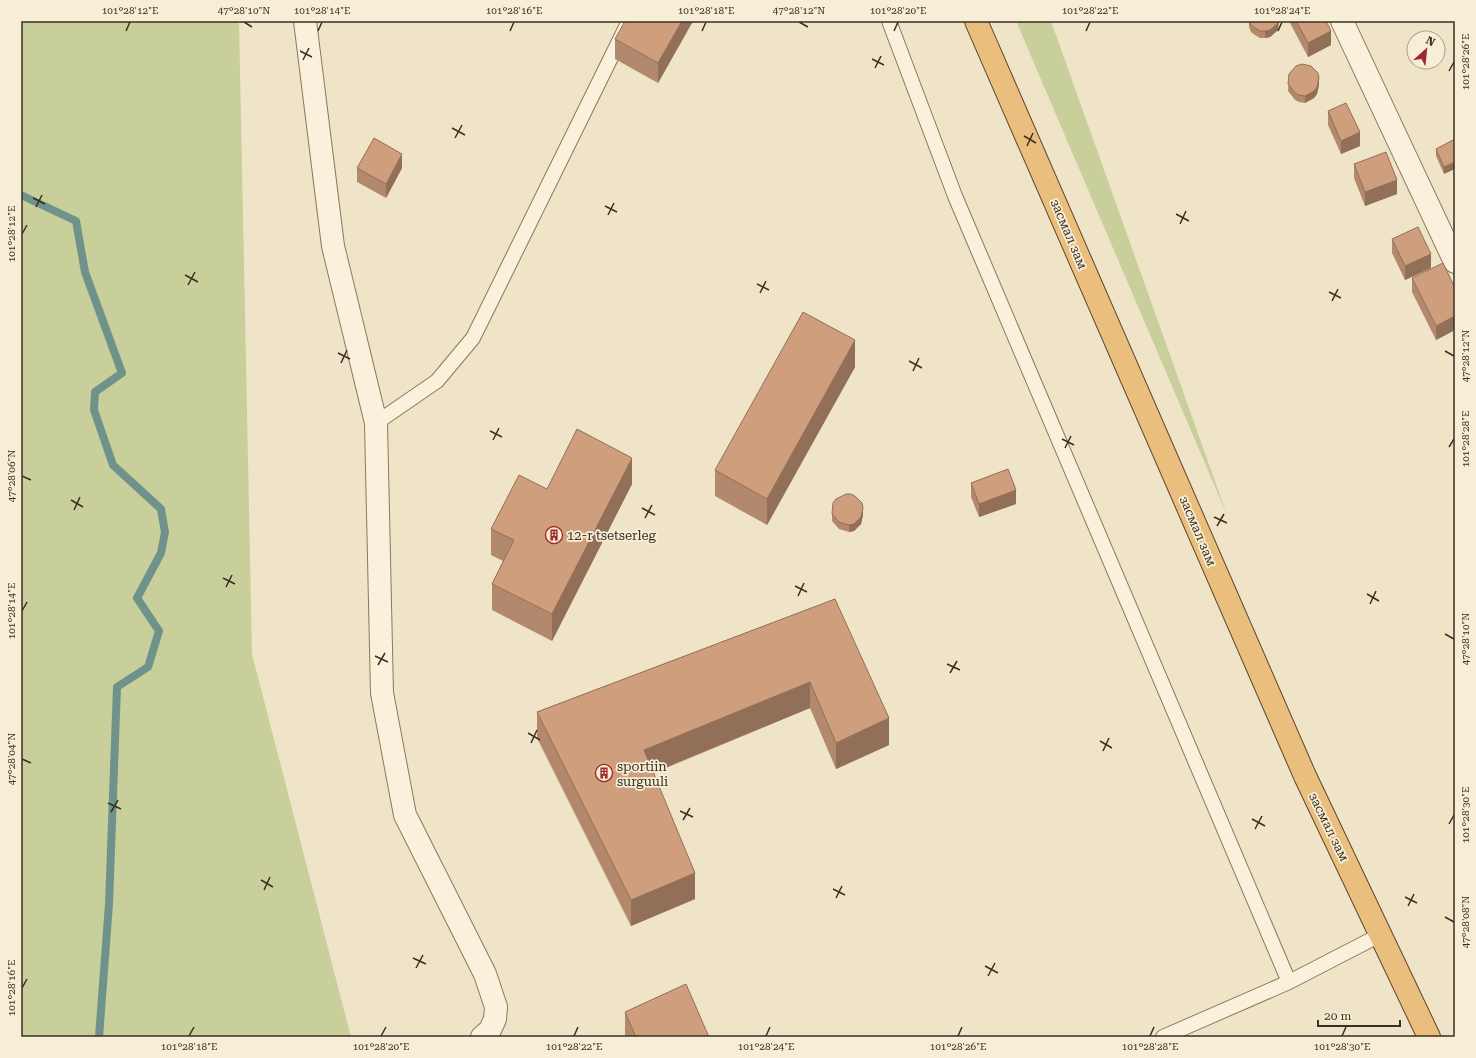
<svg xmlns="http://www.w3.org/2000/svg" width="1476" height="1058" font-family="'Roboto Serif',serif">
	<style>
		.green { fill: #c9cf9b }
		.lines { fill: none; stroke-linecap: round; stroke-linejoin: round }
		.stream { stroke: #6f938a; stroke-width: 8 }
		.service-casing { stroke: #8d765c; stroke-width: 16 }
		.minor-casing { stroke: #8d765c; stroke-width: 24 }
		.trunk-casing { stroke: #5b4430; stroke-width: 24 }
		.service { stroke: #faf1dc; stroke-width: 14 }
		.minor { stroke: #faf1dc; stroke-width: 22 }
		.trunk { stroke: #eabe7c; stroke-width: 22 }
		.wall { fill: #b2896c }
		.shaded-wall { fill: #916f58 }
		.building { fill: #cf9f7d; stroke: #916f58 }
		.ticks { fill: none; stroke: #3d2e20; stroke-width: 1.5 }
		.labels { text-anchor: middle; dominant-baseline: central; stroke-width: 3.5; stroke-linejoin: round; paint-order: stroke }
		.street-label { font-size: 13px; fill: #3d2e20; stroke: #f7eed8 }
		.poi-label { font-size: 13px; fill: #3d2e20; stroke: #f7eed8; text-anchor: start }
		.neatline { fill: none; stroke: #3d2e20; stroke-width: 1.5 }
		.ticks-label { font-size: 10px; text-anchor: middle; fill: #3d2e20 }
	</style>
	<rect width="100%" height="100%" fill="#f0e4c8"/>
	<path class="green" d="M21,21H239L252,654L351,1037H21Z
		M1016,21H1051L1227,515Z"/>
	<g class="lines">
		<path class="stream" d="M21,195L76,221L85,272L122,373L95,392L94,410L113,465L161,509L165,532L161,553L137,598L159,631L148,667L117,687L109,904L99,1037"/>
		<g class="service-casing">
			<path id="service" d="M889,21L955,196L1289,982
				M376,423L437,381L473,338L629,21
				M1163,1037L1289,982L1380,935"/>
		</g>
		<g class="minor-casing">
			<path id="minor" d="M305,21L333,246L376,423L382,693L405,815L485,974L496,1007L495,1019L490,1030L482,1037
				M1342,21L1455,262"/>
		</g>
		<g class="trunk-casing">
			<path id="trunk" d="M976,21L1305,776L1429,1037"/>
		</g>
		<use href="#service" class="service"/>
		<use href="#minor" class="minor"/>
		<use href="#trunk" class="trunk"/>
	</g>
	<path class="wall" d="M693,21L658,83L615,59V39Z
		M1249,21H1279L1278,30L1270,37L1265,38H1260L1255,35L1251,32L1249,27Z
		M1289,21H1326L1331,45L1308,57Z
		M1289,74L1319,85L1317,94L1314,98L1305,103L1299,102L1295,100L1288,91Z
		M1328,111L1360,146L1341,154L1328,125Z
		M1455,139L1444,174L1436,156V149Z
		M1354,164L1397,194L1365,206L1354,178Z
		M357,168H402L386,198L357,182Z
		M1392,239L1431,268L1405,280L1392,253Z
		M1412,278L1455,288V330L1436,340L1412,292Z
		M855,367L767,525L715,496V470Z
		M971,483L1016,504L979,517L971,497Z
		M632,484L552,641L492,610V584L503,561L491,555V529L547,489Z
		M832,514L863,515L861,524L854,531L849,532L839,529L832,521Z
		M835,599L889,745L836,769L810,708L654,773L695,899L631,926L537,738V712Z
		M625,1012L709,1037H625Z"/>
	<path class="shaded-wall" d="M682,21H693L658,83V63Z
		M1278,21H1279L1278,30L1270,37L1265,38V31Z
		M1331,31V45L1308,57V43Z
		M1319,78V85L1317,94L1314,98L1305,103V96Z
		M1360,132V146L1341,154V141Z
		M402,154V168L386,198V184Z
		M1455,162V169L1444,174V167Z
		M1397,180V194L1365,206V192Z
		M1431,254V268L1405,280V266Z
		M1455,316V330L1436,340V326Z
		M855,340V367L767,525V499Z
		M632,458V484L552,641V614Z
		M1016,490V504L979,517V504Z
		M863,508V515L861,524L854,531L849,532V525Z
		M810,682V708L644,776V750Z
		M889,718V745L836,769V743Z
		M695,873V899L631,926V900Z"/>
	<path class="building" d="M625,21H682L658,63L615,39Z
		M1249,21H1278V23L1270,30L1265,31H1260L1255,28L1251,25Z
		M1296,21H1326L1331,31L1308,43Z
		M1302,64L1311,66L1318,73L1319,78L1317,87L1314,91L1305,96L1299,95L1295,93L1288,84L1289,74L1296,66Z
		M1346,103L1360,132L1341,141L1328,111Z
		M374,138L402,154L386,184L357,168Z
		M1455,139V162L1444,167L1436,149Z
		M1386,152L1397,180L1365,192L1354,164Z
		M1418,227L1431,254L1405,266L1392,239Z
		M1443,263L1455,288V316L1436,326L1412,278Z
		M803,312L855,340L767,499L715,470Z
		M577,429L632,458L552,614L492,584L514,540L491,529L519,475L547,489Z
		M1008,469L1016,490L979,504L971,483Z
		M846,494H851L855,496L862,503L863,508L861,517L854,524L849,525L839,522L832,514L833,503L836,499Z
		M835,599L889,718L836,743L810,682L644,750L695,873L631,900L537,712Z
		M686,984L709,1037H636L625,1012Z"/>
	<path class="ticks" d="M244,22L252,27M799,22L808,27M126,31L130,22M318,31L322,22M510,31L514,22M702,31L706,22M894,31L898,22M1086,31L1090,22M1278,31L1282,22M300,51L312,57M872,59L884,65M303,60L309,48M875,68L881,56M1449,71L1454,62M452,128L465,135M1024,136L1036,143M455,138L462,125M1027,146L1033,133M33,198L45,204M605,206L617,212M36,207L42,195M1176,214L1189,221M608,215L614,203M1180,224L1186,211M22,234L27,225M185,275L198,282M757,284L769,290M188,285L195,272M1329,292L1341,298M760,293L766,281M1332,301L1338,289M1445,351L1454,356M338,353L350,359M909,361L922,368M341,363L347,350M913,371L919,358M490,431L502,437M1062,439L1074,445M493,440L499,428M1449,447L1454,439M1065,448L1071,436M22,476L31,480M71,500L83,507M642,508L655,515M74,510L80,497M1214,517L1227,523M645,518L652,505M1217,526L1224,514M223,578L235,584M795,586L807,592M226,587L232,575M1367,594L1379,601M798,596L804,583M1370,604L1376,591M22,611L27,602M1445,634L1454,639M375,656L388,662M947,664L960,670M378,665L385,653M950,673L957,661M528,733L540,740M1100,741L1112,748M531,743L537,730M1103,751L1109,738M22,759L31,763M108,803L121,809M680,811L693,817M111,812L118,800M1252,819L1265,826M683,820L690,808M1449,824L1454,815M1255,829L1262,816M261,880L273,887M833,889L845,895M264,890L270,877M1405,897L1417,903M836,898L842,886M1408,906L1414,894M1445,917L1454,922M413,958L426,964M985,966L998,973M416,968L423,955M988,976L995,963M22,988L27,979M189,1036L194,1027M381,1036L386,1027M574,1036L578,1027M766,1036L770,1027M958,1036L962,1027M1150,1036L1154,1027M1342,1036L1346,1027"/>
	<defs>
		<g id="building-ring" transform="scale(0.9)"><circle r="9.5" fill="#f7eed8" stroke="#9e2a2b" stroke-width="1.5"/><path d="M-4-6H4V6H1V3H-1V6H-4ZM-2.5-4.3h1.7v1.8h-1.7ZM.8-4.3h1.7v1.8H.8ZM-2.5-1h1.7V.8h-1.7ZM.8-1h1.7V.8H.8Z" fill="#9e2a2b"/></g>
	</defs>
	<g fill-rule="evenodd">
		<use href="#building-ring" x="554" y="535"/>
		<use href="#building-ring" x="604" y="773"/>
	</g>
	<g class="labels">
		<g class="street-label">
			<text transform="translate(1069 234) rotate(67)">засмал зам</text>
			<text transform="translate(1198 531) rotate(67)">засмал зам</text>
			<text transform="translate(1329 827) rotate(64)">засмал зам</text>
		</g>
		<g class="poi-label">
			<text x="567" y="535">12-r tsetserleg</text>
			<text x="617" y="766">sportiin<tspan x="617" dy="15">surguuli</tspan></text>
		</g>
	</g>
	<rect width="1476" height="1058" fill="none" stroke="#f7eed8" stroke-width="44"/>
	<g transform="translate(1426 50) rotate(27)"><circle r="19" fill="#f7eed8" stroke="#ada18e"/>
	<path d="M0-3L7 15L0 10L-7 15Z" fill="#9e2a2b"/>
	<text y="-6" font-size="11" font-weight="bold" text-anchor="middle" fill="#3d2e20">N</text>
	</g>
	<path d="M1318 1020v6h82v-6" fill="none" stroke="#3d2e20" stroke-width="2"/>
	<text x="1324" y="1020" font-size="12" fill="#3d2e20" stroke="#f7eed8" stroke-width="3" paint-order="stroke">20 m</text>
	<rect x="22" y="22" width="1432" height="1014" class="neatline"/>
	<g class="ticks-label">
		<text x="130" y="14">101°28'12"E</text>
		<text x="244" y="14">47°28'10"N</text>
		<text x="322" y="14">101°28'14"E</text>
		<text x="514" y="14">101°28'16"E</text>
		<text x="706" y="14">101°28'18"E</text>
		<text x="799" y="14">47°28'12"N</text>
		<text x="898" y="14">101°28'20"E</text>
		<text x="1090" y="14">101°28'22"E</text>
		<text x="1282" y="14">101°28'24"E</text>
		<text transform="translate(1465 62) rotate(-90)" y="4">101°28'26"E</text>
		<text transform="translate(11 234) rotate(-90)" y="4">101°28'12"E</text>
		<text transform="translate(1465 356) rotate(-90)" y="4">47°28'12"N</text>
		<text transform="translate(1465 439) rotate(-90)" y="4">101°28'28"E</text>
		<text transform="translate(11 476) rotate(-90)" y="4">47°28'06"N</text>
		<text transform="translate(11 611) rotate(-90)" y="4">101°28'14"E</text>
		<text transform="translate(1465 639) rotate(-90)" y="4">47°28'10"N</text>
		<text transform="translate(11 759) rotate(-90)" y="4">47°28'04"N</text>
		<text transform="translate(1465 815) rotate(-90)" y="4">101°28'30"E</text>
		<text transform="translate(1465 922) rotate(-90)" y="4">47°28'08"N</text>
		<text transform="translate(11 988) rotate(-90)" y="4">101°28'16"E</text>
		<text x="189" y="1050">101°28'18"E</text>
		<text x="381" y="1050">101°28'20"E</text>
		<text x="574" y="1050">101°28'22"E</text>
		<text x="766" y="1050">101°28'24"E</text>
		<text x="958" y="1050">101°28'26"E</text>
		<text x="1150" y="1050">101°28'28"E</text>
		<text x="1342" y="1050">101°28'30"E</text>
	</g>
</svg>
